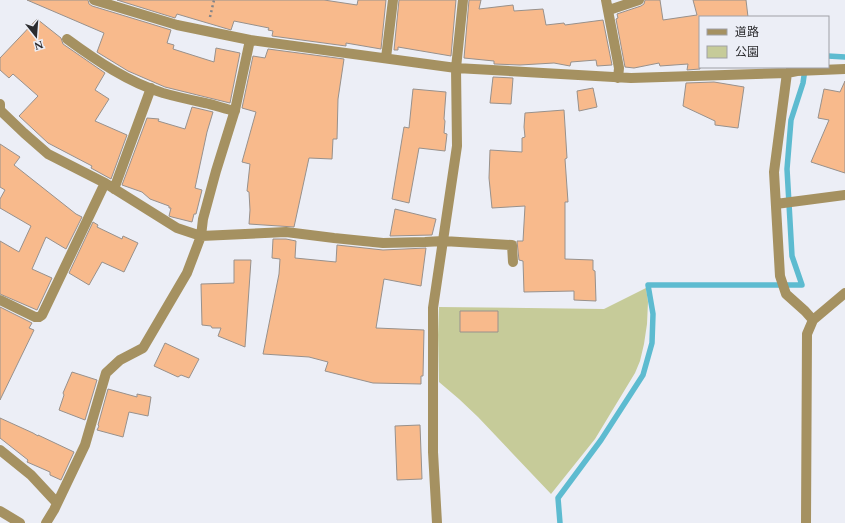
<svg xmlns="http://www.w3.org/2000/svg" width="845" height="523" font-family="Spectral,'Noto Sans JP',serif">
	<style>
		.green { fill: #c6cb99 }
		.lines { fill: none; stroke-linecap: round; stroke-linejoin: round }
		.stream { stroke: #5dbbd0; stroke-width: 5.5 }
		.building { fill: #f8ba8c; stroke: #98918c }
		.path { stroke: #838489; stroke-width: 2.5; stroke-dasharray: 2 3; stroke-linecap: butt }
		.minor { stroke: #a59161; stroke-width: 10 }
	</style>
	<rect width="100%" height="100%" fill="#eceef6"/>
	<path class="green" d="M646,288L648,302L647,324L644,344L640,361L635,373L595,439L551,494L478,417L459,399L439,382L438,335L439,307L604,309Z"/>
	<g class="lines">
		<path class="stream" d="M828,56L845,57
			M560,523L558,498L601,440L643,375L652,343L653,314L648,285H802L792,256L787,169L791,120L803,83L805,69"/>
	</g>
	<path class="building" d="M27,0H88L89,4L92,6L171,30L167,43L174,45L173,49L214,62L216,48L240,53L230,103L165,87L128,71L97,52L104,33Z
		M117,0H324L357,5L358,0H386L381,49L346,43V46L272,36L273,31L268,30L269,28L234,21L231,30L177,14L175,18Z
		M399,0H456L451,56L398,47V50H394Z
		M469,0H481L479,9L513,5L514,11L543,9L546,25L564,23L565,25L603,20L612,65L597,66L596,60L571,62L570,66L554,63L520,65L494,64V61L464,58Z
		M645,0H660L663,20L697,15L693,0H746L748,17H700V69L687,70L688,64L660,66L659,63L634,68L625,67L616,19L618,18L617,14L641,6L644,4Z
		M37,19L61,38L63,44L105,73L95,90L109,99L95,121L127,135L111,179L91,168L92,166L48,143L19,116L38,96L13,74L9,78L0,70V58Z
		M268,49L344,59L338,99L337,139H333L332,159L309,158L294,227L249,224L250,210L249,192L247,191L250,164L242,162L256,112L242,108L253,56L265,58Z
		M493,77L513,78L511,104L490,103Z
		M845,81V173L811,162L829,120L818,118L824,89L840,92Z
		M714,82L744,87L738,128L715,125V121L683,106L686,83Z
		M593,88L597,107L579,111L577,91Z
		M413,89L446,92L444,119L445,121L444,133L447,134L445,151L419,148L409,203L392,199L404,127L409,128Z
		M192,107L213,112L207,132L195,188L202,190L196,214H194L192,222L172,217L169,216L171,208H169V206L150,199L142,192L122,185L147,118L159,119L158,121L185,129Z
		M564,110L567,158L565,159L568,202H565V259L593,260V270L595,271L596,301L574,300V291L524,292L523,261L519,260L517,241H523L525,206L492,208L489,178L490,150L522,152V138L525,137L524,127L525,113Z
		M0,144L20,157L14,165L76,214L82,217L66,249L46,237L32,269L52,278L37,310L0,294V241L19,252L31,226L0,208V199L5,190L0,187Z
		M395,209L436,219L432,235L390,236Z
		M93,222L98,225L97,227L122,239L123,236L138,243L124,272L102,262L89,285L69,273Z
		M273,239H286L296,241L295,258L336,262L337,245L383,250L426,248L421,286L384,279L376,328L424,330L423,376H421V384L373,383L325,371L328,362L309,357L263,354L279,274L280,259L272,258Z
		M234,260H251L245,347L218,336L221,328H212L211,326L202,325L201,284L234,283Z
		M0,307L32,323L29,328L34,330L0,400Z
		M460,311H498V332H460Z
		M165,343L199,359L189,378L181,375L178,377L154,366Z
		M72,372L97,380L85,420L59,410L64,395L63,393Z
		M108,389L137,397V394L151,397L148,416L129,412L123,437L97,430L99,426L98,425Z
		M0,418L33,433L38,436V435L74,452L61,480L50,475V472L27,462L28,460L0,438Z
		M420,425L422,479L397,480L395,426Z"/>
	<g class="lines">
		<path class="path" d="M210,17L214,0"/>
		<path class="minor" d="M94,0L177,25L250,40L456,68L631,78L787,73L797,71L845,69
			M606,0L619,68L618,78
			M609,10L639,0
			M67,39C97,61 128,82 163,93C177,97 191,100 205,103C215,105 225,109 235,111
			M386,58L393,0
			M787,73L774,172L780,276L786,294L805,311L813,320L807,334L806,523
			M0,104V110L24,133L48,154L105,183L177,228L201,236L286,232L334,238L383,243L425,242L443,241L512,245L513,262
			M114,189L151,88
			M776,204L845,195
			M0,300L35,317H39L42,315L105,183
			M813,320L845,293
			M0,450L31,475L57,503
			M0,511L20,523
			M46,523L54,510L85,445L106,373L120,360L143,348L187,273L201,236L203,219L216,171L235,110L250,40
			M437,523L433,452V308L457,146L456,68L463,0"/>
	</g>
	<rect x="699" y="16" width="130" height="52" fill="#eceef6" stroke="#9fa0a6"/>
	<rect x="707" y="29" width="20" height="6" fill="#a59161" stroke="#9fa0a6"/>
	<text x="735" y="36" font-size="12" fill="#2b2b2e">道路</text>
	<rect x="707" y="46" width="20" height="12" fill="#c6cb99" stroke="#9fa0a6"/>
	<text x="735" y="56" font-size="12" fill="#2b2b2e">公園</text>
	<g transform="translate(36 36) rotate(163)" stroke="#eceef6" stroke-width="3" paint-order="stroke">
	<path d="M0-3L7 15L0 10L-7 15Z" fill="#2b2b2e"/>
	<text y="-6" font-size="11" font-weight="bold" text-anchor="middle" fill="#2b2b2e">N</text>
	</g>
</svg>
